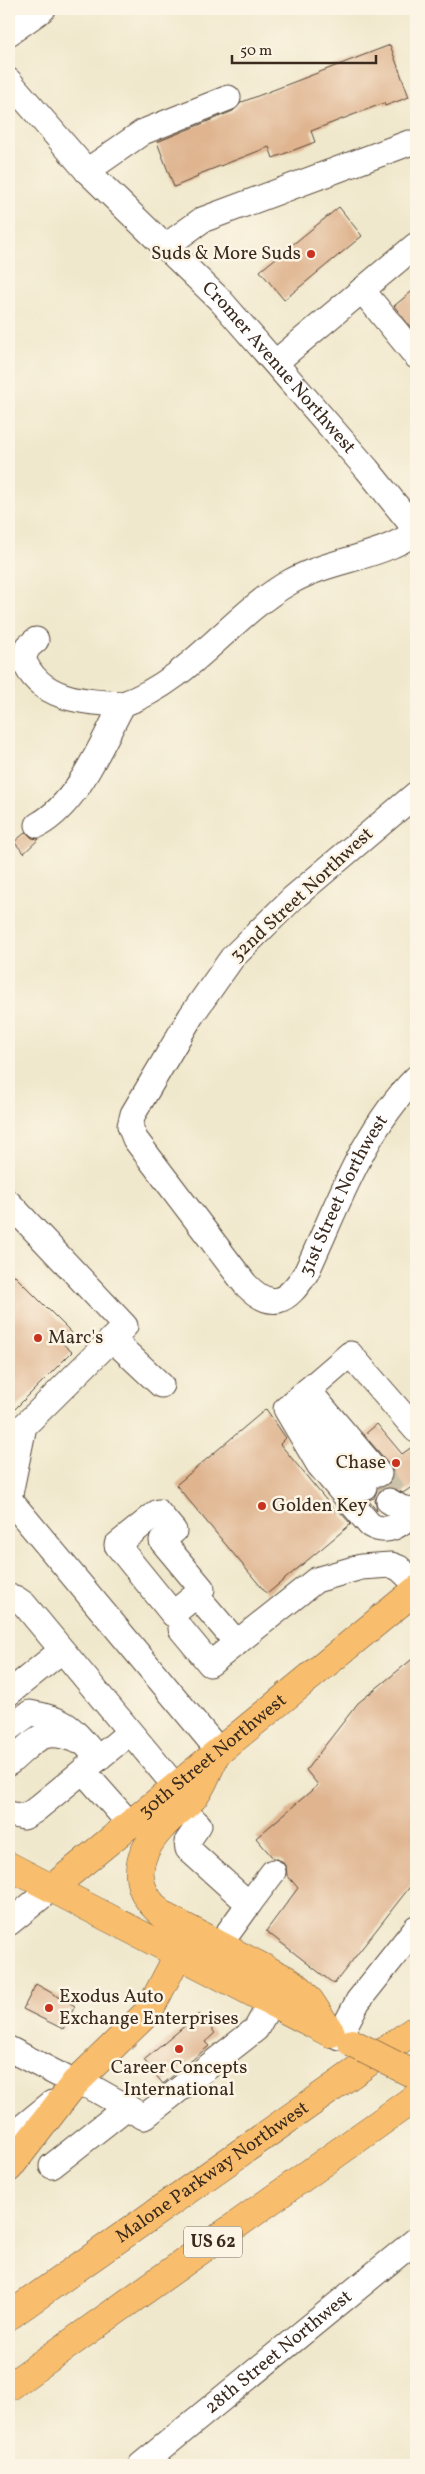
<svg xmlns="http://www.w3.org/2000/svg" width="425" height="2474" font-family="Vollkorn,serif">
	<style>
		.building { fill: #dfb48f }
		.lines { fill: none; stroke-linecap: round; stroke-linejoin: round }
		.minor-tunnel { stroke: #ccc2a9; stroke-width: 25; stroke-dasharray: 25 12; stroke-linecap: butt }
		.minor-casing { stroke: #564638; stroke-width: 27 }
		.major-casing { stroke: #564638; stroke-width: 29 }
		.highway-casing { stroke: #564638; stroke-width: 29 }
		.minor { stroke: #fff; stroke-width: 25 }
		.major { stroke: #f9be6d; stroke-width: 28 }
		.highway { stroke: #f9be6d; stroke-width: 28 }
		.major-bridge-casing { stroke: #564638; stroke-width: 29; stroke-linecap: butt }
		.major-bridge { stroke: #f9be6d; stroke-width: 28 }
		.poi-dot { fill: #c8321e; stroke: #fcf5e5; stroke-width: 2 }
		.labels { text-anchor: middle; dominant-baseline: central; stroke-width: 5; stroke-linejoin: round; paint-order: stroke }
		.shield { fill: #fcf5e5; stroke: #75675a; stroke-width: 1 }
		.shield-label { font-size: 18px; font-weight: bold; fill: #3b2a1e }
		.poi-label { font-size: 19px; fill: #3b2a1e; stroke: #fcf5e5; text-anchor: start }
		.street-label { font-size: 19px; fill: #3b2a1e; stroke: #fcf5e5 }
	</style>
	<rect width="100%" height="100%" fill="#fcf5e5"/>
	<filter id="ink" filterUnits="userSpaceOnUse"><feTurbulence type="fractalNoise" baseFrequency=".02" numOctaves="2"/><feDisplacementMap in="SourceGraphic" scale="10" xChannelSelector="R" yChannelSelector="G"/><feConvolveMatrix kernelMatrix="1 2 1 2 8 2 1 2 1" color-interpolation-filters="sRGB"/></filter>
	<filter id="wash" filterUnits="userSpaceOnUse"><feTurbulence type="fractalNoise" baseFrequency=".0096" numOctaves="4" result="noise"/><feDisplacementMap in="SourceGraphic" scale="20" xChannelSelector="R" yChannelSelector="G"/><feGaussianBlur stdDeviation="1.12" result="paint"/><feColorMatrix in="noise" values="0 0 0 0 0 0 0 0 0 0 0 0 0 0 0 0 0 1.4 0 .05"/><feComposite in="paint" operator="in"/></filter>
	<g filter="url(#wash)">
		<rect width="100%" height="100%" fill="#f0e8cc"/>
		<g id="blocks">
			<path class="building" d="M390,45L409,97L385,106L384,103L311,131L315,142L273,158L269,147L197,175L198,177L174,187L157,142L233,111L242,102Z
				M339,207L362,236L284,300L260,271Z
				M416,288V334L394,306Z
				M26,832L32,838L39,839L24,853L14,842Z
				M9,1270L72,1333L62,1343L72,1352L9,1415Z
				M266,1409L286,1438L280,1444L336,1512L338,1510L351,1524L267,1594L176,1485Z
				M377,1424L402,1454L416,1444V1484L403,1493L390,1487L381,1489L375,1500L377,1511L368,1500L374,1498L378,1488L389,1485L393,1472L390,1465L364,1435Z
				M416,1656V1879L334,1984L266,1931L298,1888L287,1875L286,1867L282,1861L273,1858L256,1838L318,1785L306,1770L358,1703Z
				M36,1984L75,2006L63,2029L23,2009Z
				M199,2014L215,2033L205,2042L209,2046L163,2084L144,2060Z"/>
		</g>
	</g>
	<g filter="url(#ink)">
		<use href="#blocks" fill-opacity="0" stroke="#564638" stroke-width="1"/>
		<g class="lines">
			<path class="minor-tunnel" d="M379,1474L396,1495"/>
			<g class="minor-casing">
				<g id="minor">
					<path d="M9,33L43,9"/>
					<path id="s1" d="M9,81L87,171L221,301L367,469L416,530"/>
					<path d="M87,171L143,132L228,98"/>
					<path d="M166,246L202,220L409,143"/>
					<path d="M362,290L416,356"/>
					<path d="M276,362L416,245"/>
					<path d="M36,640L28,647L23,658C38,700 84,702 123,704C101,744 79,802 38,825"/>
					<path d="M123,704C190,681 230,616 290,582C330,559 378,559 416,532"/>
					<path id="s2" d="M416,794L293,898L232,958L191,1016L133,1114L130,1126L135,1139L245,1284C272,1312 287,1302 306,1273C338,1205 362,1132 416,1078"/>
					<path d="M9,1203L125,1326L24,1426L9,1499"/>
					<path d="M112,1339L161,1385"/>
					<path d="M308,1390L379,1474"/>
					<path d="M303,1414L364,1487"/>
					<path d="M416,1430L350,1354L286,1409L319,1465L370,1525C389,1536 402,1523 416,1511"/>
					<path d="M9,1499L219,1751"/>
					<path d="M389,1501L401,1508L416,1511"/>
					<path d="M196,1595L202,1589L162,1541L174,1531L158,1512L117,1545L173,1614L196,1595L237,1643"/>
					<path d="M9,1597L15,1598L24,1604L175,1786"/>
					<path d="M181,1629L210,1664L316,1580L361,1567L391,1565L399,1568L416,1584"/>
					<path d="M9,1693L61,1651"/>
					<path d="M9,1728L30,1713C69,1719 74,1731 98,1759"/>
					<path d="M9,1763C36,1740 41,1726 78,1741"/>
					<path d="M83,1771L130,1824"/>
					<path d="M181,1808L199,1825L187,1842L188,1849L249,1904L220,1944"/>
					<path d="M9,1814L24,1817L34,1811L129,1733"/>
					<path d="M249,1904L273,1872"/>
					<path d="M9,1923L52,1888"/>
					<path d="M339,2037L358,2001L416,1928"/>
					<path d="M9,2049L75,2083L91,2087L144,2117L256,2029L271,2002"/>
					<path d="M9,2138L52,2103"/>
					<path d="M52,2166L127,2107"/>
					<path id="s3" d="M141,2465L416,2240"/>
				</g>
			</g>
			<g class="major-casing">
				<g id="major">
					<path d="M213,1761C207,1772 202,1789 193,1798C183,1808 172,1816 162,1827C132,1859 131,1891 167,1918L287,1980L300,1989L310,2001L331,2033"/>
					<path d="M9,1866L330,2033"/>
					<path id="s4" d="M52,1888L416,1590"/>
					<path d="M75,2083L149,2011L178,1955"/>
				</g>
			</g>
			<g class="highway-casing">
				<g id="highway">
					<path d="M9,2168L75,2083"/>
					<path id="s5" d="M9,2316L416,2029"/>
					<path d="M9,2387L416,2097"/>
				</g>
			</g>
			<use href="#minor" class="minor"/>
			<use href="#major" class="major"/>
			<use href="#highway" class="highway"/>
			<g class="major-bridge-casing">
				<path id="major-bridge" d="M352,2043L413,2074"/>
			</g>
			<use href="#major-bridge" class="major-bridge"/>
		</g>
	</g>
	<g class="poi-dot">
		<circle cx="311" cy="254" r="5"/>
		<circle cx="38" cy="1338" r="5"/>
		<circle cx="396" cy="1463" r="5"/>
		<circle cx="262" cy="1506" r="5"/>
		<circle cx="49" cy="2008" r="5"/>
		<circle cx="179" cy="2049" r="5"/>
	</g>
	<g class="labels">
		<rect class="shield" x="184" y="2226.5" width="58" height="31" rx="4"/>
		<g class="shield-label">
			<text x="213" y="2242">US 62</text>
		</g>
		<g class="poi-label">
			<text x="301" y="254" text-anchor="end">Suds &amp; More Suds</text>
			<text x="48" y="1338">Marc's</text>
			<text x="386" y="1463" text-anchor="end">Chase</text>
			<text x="272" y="1506">Golden Key</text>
			<text x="59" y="1997">Exodus Auto<tspan x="59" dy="22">Exchange Enterprises</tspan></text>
			<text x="179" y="2068" text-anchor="middle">Career Concepts<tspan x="179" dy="22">International</tspan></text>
		</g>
		<g class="street-label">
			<text stroke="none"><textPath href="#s1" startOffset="394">Cromer Avenue Northwest</textPath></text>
			<text transform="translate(302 895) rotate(-43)">32nd Street Northwest</text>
			<text stroke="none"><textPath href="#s2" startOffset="804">31st Street Northwest</textPath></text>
			<text stroke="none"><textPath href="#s4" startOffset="208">30th Street Northwest</textPath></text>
			<text stroke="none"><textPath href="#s5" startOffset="249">Malone Parkway Northwest</textPath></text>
			<text stroke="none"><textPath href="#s3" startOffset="178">28th Street Northwest</textPath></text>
		</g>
	</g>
	<rect width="425" height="2474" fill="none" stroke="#fcf5e5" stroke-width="30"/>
	<path d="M232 55v8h144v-8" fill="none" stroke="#3b2a1e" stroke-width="2.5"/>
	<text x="240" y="55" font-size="15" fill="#3b2a1e" stroke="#fcf5e5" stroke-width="4" paint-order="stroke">50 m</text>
</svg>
